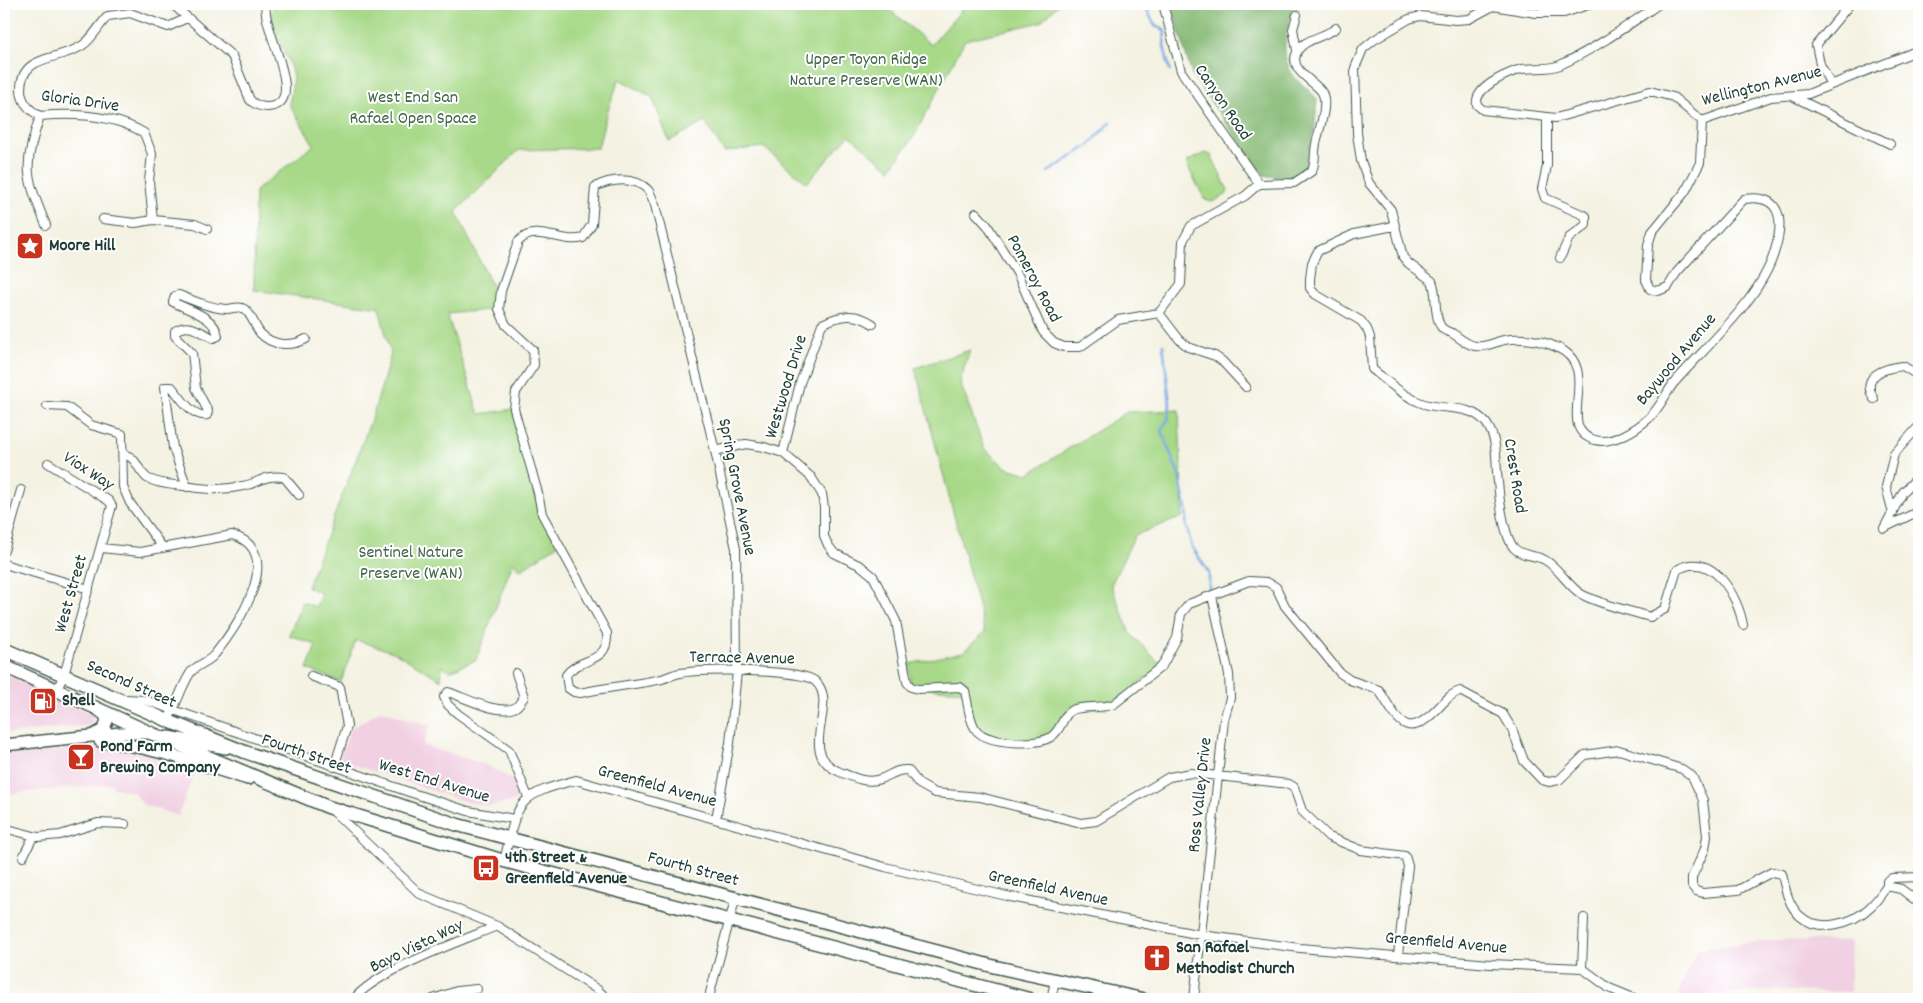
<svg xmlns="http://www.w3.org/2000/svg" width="1923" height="1003" font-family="Dekko,sans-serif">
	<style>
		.built { fill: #f1d0e3 }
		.green { fill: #a7d988; stroke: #638b5e }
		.forest { fill: #85b974; stroke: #527b54 }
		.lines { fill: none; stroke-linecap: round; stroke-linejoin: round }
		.stream { stroke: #7aaae5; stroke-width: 2.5 }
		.minor-casing { stroke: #3f584e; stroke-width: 10 }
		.secondary-casing { stroke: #3f584e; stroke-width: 14 }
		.primary-casing { stroke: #3f584e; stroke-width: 15 }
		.minor { stroke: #fff; stroke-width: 8 }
		.secondary { stroke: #fff; stroke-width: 11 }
		.primary { stroke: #fff; stroke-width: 12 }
		.labels { text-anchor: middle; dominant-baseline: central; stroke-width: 4; stroke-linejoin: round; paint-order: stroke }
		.park-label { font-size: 18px; fill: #416449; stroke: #fff }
		.street-label { font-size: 18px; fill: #1f3d34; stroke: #fff }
		.poi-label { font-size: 18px; font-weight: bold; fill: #1f3d34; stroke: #fff; text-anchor: start }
	</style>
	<rect width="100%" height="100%" fill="#fff"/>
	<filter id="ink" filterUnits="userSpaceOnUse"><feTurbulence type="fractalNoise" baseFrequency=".02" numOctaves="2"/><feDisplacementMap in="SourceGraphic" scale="10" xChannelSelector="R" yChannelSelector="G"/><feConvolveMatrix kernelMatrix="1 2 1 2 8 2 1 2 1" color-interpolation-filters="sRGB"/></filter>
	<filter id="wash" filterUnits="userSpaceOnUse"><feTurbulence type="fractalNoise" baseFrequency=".0096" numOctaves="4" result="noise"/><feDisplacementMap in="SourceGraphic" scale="20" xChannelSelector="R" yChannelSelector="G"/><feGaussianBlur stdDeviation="1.12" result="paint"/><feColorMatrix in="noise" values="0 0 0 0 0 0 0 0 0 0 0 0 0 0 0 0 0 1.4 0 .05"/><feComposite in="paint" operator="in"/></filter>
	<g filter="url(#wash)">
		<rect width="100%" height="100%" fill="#f4f2e2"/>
		<path class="built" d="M4,674L94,715L91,725L4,734Z
			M381,710L430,726L423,745L489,766L520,785L524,795L513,802L490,806L467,802L339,760L350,729Z
			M110,746L131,749L195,771L178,816L144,805L133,792L113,788L112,784L4,794V754Z
			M1771,940L1851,941L1850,992L1762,991L1676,998L1697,950Z"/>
		<path class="green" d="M274,4H883L931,45L967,4H1059L1041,22L965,40L913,138L890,169L849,135L807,183L763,147L724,152L705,122L669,141L652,97L619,79L605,119L598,148L519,150L456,212L499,300V309L447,314L479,414L514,409L542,514L559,544L520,570L513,562L476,660L450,671L442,666L441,680L396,653L356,640L341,682L307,669L316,645L289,635L302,602L316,607L321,593L307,587L373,415L391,354L379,308L254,290L255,191L314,145L289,104C291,93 295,80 291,69C285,48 265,27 274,4Z
			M1205,153L1211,155L1228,190L1226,195L1212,202L1205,200L1187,165L1188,161Z
			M970,350L960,382L984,448L1005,467L1028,474L1127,412L1179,410L1183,517L1135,535L1111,585L1130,633L1162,666L1106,708L1075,709L1050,738L1025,742L978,732L965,691L911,687L909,664L963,652L985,632L915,368Z"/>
		<path class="forest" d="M1171,4H1295C1288,25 1278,52 1292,73C1298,82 1310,90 1317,99L1315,126L1304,170L1286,179L1263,175L1192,75Z"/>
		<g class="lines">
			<path class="stream" d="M1144,4L1155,26L1165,30L1164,46L1170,71
				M1048,172L1088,146L1111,122
				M1163,344L1170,404L1168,420L1162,428L1163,435L1179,475L1187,514L1186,524L1192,547L1209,573V592"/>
		</g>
	</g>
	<g filter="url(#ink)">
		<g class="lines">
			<g class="minor-casing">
				<path id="minor" d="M172,4L232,56L250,100C255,105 261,107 268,107C310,104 260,27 266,4
					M1163,4L1181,71L1259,184
					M1591,4L1564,13H1536L1493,6L1469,19L1456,20L1420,16L1409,19L1374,40L1363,49L1355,68L1357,133L1361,161L1369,183L1391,210L1403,257L1408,263L1432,281C1438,295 1433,312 1440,325C1443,331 1447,331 1452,333C1460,338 1465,344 1475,346C1484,348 1495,342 1504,340C1521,337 1541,340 1556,347C1605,367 1552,429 1595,440C1612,445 1637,429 1649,418C1659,409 1665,395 1673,384C1706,346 1762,298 1775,250C1784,221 1782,193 1744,199L1677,272L1668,287L1658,291L1650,289L1646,280L1648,245L1652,232L1685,192L1700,163L1702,121
					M1659,4C1627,26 1595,49 1560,65C1546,71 1531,66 1518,70C1504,75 1474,88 1477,105L1483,110L1556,118L1650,91L1673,97L1702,121L1771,97L1808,94L1919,50
					M1297,15L1293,29L1297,50
					M1831,85L1820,64L1816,45L1850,4
					M1794,97L1890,144
					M40,116C23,169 25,173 46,225
					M1547,117V166L1542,189L1545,198L1586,216V225L1569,238L1560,258
					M976,213L987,225L1017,273L1043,332L1054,343L1064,347H1080L1118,320L1159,313L1181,284L1183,241L1191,226L1245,196L1259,184L1294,183L1312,171C1316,162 1314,153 1316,144C1318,132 1330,102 1321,91C1313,80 1288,70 1297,52C1303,39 1325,37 1336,28
					M103,219L135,223L153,220L195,224L207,229
					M153,220L149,181L152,154L144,133C114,115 74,113 40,116C29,110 21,102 21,89C21,53 61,61 83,45C93,38 99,25 108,16L130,13L168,27L187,18
					M1394,226L1354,234L1318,251L1312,263L1310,279V288L1315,294L1361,321L1367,329L1370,337L1372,369C1387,381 1402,395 1419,402C1441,412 1469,402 1486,423C1499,441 1495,461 1498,482C1499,497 1504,537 1514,548C1521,556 1536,555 1545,560C1559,568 1567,585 1581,594C1601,605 1628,610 1650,617L1665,609L1677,570C1712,549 1738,596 1743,625
					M1159,313L1179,339L1188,347L1215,356L1222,361L1246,387
					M1874,399C1860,376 1883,368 1903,366L1919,376
					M47,406L67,407L91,425L122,434L123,487L130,503L163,548
					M715,451L746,444L764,447L783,453L811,477L822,494L824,507V536L828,545L834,553L861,566L873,576L896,621L907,682L911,687L918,689L960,687L965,691C968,703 969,722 977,731C989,744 1037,746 1051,737C1061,730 1062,719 1069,712C1076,705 1103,709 1114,704L1162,666L1177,638L1181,614L1189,604L1249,581L1267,582L1276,587L1285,606L1340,673L1350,680L1379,690C1401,726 1408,741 1442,704C1448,698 1452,693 1460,691L1503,714L1512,729L1524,761L1542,780L1549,782L1559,780L1585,755L1619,750L1682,769L1692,776L1703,800L1707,836L1705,849L1692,877V886L1696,891L1703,893L1738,890L1772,872L1782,874C1785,888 1788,905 1800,916C1819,933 1853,924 1870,907C1877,901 1882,893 1887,886L1901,889L1919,903
					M783,453L800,383L822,324C840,315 855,312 873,324
					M123,455C135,454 138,471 147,478C157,484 174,485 185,486C204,490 225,490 243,486C260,483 264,474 284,477L299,495
					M48,463L109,501L112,506L64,675L57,689
					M187,487L173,448L165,387H172C180,397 193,418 207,415L208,411L196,388L192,353L175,336V331C189,321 201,333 213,338L218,336C215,316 188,310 173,302L175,296L179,295C194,301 211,308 227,309C232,309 237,306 242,308C251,311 254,326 260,333C272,346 291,347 306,339
					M1893,513L1886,487L1894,454L1919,426
					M1884,528L1903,492L1919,476
					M1884,528L1919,511
					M101,548L140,552L232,535C288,551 237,627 215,654C209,662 198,664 191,672C182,685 178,701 171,714
					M4,551L21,490
					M4,564L89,589
					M516,673L524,697C521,701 518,707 514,708C497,715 464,697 448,692L444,697L448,705L458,714L509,750L528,797
					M311,676L340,687L347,726L334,767
					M126,699L145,700L409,792L468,811L514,819
					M332,810L420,894L497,926L598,990L607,999
					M716,819L730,743L737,671L736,549L715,451L655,205C653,200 651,194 648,190C635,176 610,179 595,187L592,224L583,238C562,245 535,222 518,242L501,291L499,309L506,325L533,350L534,365L516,392L514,409L538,493L542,514L607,633C609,665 580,656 566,675L568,688L574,692L580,693C607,687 635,685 662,679C668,677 674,674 680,673C701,669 801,669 815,681C841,704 794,753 840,772C852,777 867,784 880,779C890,776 896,769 908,770L919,784L935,793L980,797L1081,823L1096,821L1169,777L1191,773L1289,784L1294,787L1302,811L1329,837L1361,850L1405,856L1408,866L1398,955
					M4,828L38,837L60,835L98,823L125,824
					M23,857L33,837
					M504,861C518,803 514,796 576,780L885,867L1011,897L1201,935L1300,948L1490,964L1582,968L1609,988L1636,999
					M1887,886V881L1892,878L1919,877
					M1582,968L1584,918
					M354,999C376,971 461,941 497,926
					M433,999L457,991L477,989
					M711,999L710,993L735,900
					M1051,999L1055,981
					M1194,999L1224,720L1230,698L1229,674L1212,596
					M1764,999H1832"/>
			</g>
			<g class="secondary-casing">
				<path id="secondary" d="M92,736L103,730L107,721L105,715L97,709
					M168,737L226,748
					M100,741C151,746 199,764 248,779
					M4,745L121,733H150"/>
			</g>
			<g class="primary-casing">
				<path id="primary" d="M4,649L171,722L245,752L458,825L996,967L1142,999
					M4,666L153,734L328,807L504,861L1029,999"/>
			</g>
			<use href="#minor" class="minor"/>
			<use href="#secondary" class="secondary"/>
			<use href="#primary" class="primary"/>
		</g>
	</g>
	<defs>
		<g id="sight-square" transform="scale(1.4375)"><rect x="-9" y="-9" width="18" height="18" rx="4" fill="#c8321e" stroke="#fff"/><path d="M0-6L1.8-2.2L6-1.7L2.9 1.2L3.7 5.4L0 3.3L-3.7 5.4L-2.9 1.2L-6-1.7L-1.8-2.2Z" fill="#fff"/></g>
		<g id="fuel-square" transform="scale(1.4375)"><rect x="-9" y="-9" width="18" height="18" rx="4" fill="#c8321e" stroke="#fff"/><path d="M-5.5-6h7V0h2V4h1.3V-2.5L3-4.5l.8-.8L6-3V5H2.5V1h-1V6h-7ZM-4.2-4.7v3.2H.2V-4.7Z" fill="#fff"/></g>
		<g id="bar-square" transform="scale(1.4375)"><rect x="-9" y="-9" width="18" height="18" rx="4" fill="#c8321e" stroke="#fff"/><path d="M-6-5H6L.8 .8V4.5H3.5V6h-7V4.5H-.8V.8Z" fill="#fff"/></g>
		<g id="bus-square" transform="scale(1.4375)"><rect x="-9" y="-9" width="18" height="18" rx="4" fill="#c8321e" stroke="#fff"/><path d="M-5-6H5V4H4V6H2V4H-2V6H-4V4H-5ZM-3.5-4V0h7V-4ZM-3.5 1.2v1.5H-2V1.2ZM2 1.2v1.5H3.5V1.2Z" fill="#fff"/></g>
		<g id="church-square" transform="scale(1.4375)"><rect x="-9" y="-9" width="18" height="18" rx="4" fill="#c8321e" stroke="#fff"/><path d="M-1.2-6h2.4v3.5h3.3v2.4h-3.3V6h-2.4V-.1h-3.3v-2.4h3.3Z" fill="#fff"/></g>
	</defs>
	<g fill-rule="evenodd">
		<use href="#sight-square" x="30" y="246"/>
		<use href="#fuel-square" x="43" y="701"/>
		<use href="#bar-square" x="81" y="757"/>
		<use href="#bus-square" x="486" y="868"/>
		<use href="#church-square" x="1157" y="958"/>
	</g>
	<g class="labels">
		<g class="park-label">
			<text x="866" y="60">Upper Toyon Ridge<tspan x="866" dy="21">Nature Preserve (WAN)</tspan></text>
			<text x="413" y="98">West End San<tspan x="413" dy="21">Rafael Open Space</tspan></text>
			<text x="411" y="553">Sentinel Nature<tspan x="411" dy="21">Preserve (WAN)</tspan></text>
		</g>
		<g class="street-label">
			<text transform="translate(1762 87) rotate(-14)">Wellington Avenue</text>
			<text transform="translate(80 102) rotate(8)">Gloria Drive</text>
			<text transform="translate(1222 103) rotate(56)">Canyon Road</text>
			<text transform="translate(1033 279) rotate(62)">Pomeroy Road</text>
			<text transform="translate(1677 360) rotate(-50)">Baywood Avenue</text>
			<text transform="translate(787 387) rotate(-73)">Westwood Drive</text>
			<text transform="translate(88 472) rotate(33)">Viox Way</text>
			<text transform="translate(1514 476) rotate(81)">Crest Road</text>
			<text transform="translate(736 487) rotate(79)">Spring Grove Avenue</text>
			<text transform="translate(72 594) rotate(-74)">West Street</text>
			<text transform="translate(742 659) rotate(1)">Terrace Avenue</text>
			<text transform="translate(131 685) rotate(24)">Second Street</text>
			<text transform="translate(306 755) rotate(19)">Fourth Street</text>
			<text transform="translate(434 782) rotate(17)">West End Avenue</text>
			<text transform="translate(657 787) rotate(15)">Greenfield Avenue</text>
			<text transform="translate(1201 795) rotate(-84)">Ross Valley Drive</text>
			<text transform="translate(693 870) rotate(15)">Fourth Street</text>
			<text transform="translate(1048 889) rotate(12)">Greenfield Avenue</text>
			<text transform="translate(1446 944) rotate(5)">Greenfield Avenue</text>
			<text transform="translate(417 947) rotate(-26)">Bayo Vista Way</text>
		</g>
		<g class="poi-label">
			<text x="49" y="246">Moore Hill</text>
			<text x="62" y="701">Shell</text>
			<text x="100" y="747">Pond Farm<tspan x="100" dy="21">Brewing Company</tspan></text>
			<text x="505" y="858">4th Street &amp;<tspan x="505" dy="21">Greenfield Avenue</tspan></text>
			<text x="1176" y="948">San Rafael<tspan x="1176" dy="21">Methodist Church</tspan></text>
		</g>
	</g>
	<rect width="1923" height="1003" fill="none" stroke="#fff" stroke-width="20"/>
</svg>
